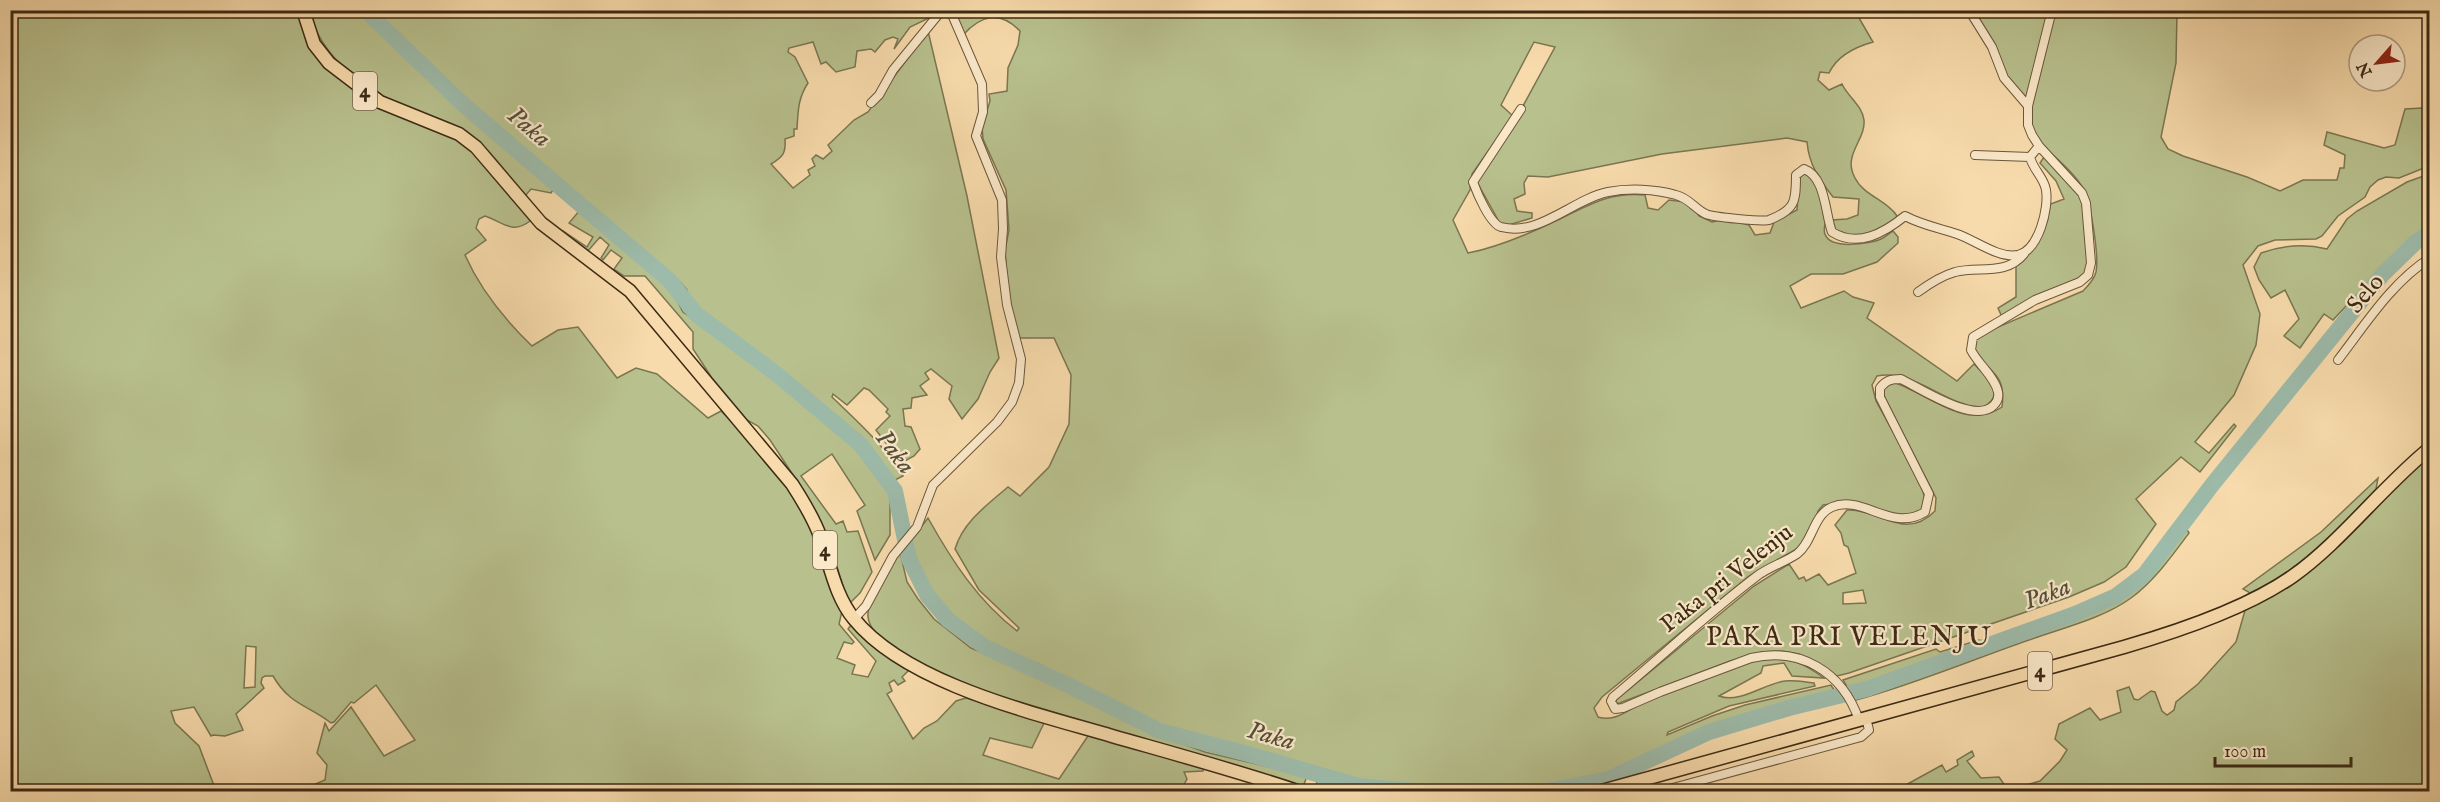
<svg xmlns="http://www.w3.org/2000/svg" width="2440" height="802" font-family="'IM FELL English',serif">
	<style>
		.green { fill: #b8c18e; stroke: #7a7651; stroke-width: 1.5; fill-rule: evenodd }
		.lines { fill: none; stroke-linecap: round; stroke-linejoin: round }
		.river { stroke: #9dbbaa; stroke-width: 16 }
		.minor-casing { stroke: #6b563a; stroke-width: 10 }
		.primary-casing { stroke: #3c2a14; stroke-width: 15 }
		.minor { stroke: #fae8c9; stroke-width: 8 }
		.primary { stroke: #f8dbac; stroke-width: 12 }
		.labels { text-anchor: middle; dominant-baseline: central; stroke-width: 4.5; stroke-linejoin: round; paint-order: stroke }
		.shield { fill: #fae8c9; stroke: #75634a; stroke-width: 1.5 }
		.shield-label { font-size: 22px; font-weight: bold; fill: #3c2a14 }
		.street-label { font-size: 24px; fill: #3c2a14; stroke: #fae8c9 }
		.water-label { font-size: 26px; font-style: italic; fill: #544e3a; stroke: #fae8c9 }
		.quarter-label { font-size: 27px; letter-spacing: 1.5px; fill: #3c2a14; stroke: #fae8c9 }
	</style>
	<rect width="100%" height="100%" fill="#f8dbac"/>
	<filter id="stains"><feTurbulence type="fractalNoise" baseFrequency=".00333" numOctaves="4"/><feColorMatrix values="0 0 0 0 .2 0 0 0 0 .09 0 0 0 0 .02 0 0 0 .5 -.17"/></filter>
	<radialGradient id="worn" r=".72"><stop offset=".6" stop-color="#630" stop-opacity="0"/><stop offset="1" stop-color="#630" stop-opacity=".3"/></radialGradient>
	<path class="green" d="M10,11H298L327,66L349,86L379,106L462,140L529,218L530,221C512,235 503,222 485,216L479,219L476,228L486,240L465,255C481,291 504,319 532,346L558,330L578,327L617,378L636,368L657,374L708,418L721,411C753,442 789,478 808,519C822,548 831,581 842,611L839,624L854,642L852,644L844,642L837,658L855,665L852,674L868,677L876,661L848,629L851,625L869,642L909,670L902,677L905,681L898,685L894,680L889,683L892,691L887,694L913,739L924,728L937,721L956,701L966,698L1045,721L1032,748L990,738L983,755L1059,779L1090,733L1204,768L1203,771L1184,772L1187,779L1180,792H375L372,787L367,791H299L325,780L327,765L317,753L325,723L329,731L351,707L384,756L415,740L376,685L354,703L351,702L334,722L331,723C306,704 290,705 273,676H265L262,678L261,683L264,688L236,714L243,730L225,736L213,735L211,736L194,707L171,711L175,723L199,746L216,791H11ZM246,646L256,647L255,687L244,688Z
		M309,11H933L929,18L910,27L894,49L898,39L893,37L885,40L875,52L871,49L857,51L855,67L836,72L826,62L821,64L813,42L789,48L788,52L795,57L808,83C798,98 798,111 797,129H794V136L785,139C786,153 783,157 771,164L793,188L810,175L808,170L815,166L812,159L816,155L823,159L832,151L828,145L854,120L868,112L928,31L967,196L999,358L990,372L978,399L962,419L949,399L952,386L931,369L925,373L929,379L920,386L927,395L912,398L911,408L903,409L905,426L911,427L920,449L914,456L901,463L876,430L890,416L886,412L888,409L869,390L864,388L847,405L833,394L832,397C858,422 884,445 903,476L895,480L873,450L851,429L785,373L698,311L688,300L687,290L681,283L597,212L556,185L551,193L531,189L525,196C506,173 488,145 462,129C442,117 418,114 398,104C358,85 320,54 309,11Z
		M955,11H1855L1873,42C1855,47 1837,56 1829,73L1820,72L1818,80L1829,90L1842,84C1848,97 1862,105 1864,120C1866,140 1842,155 1855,178C1864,196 1887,200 1897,216C1888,234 1834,250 1832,220L1847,219L1858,215L1859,199L1833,197C1819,179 1809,165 1807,142L1787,138L1662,154L1548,177L1528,176L1524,183L1525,194L1514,199L1517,211L1532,213V218L1502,227L1477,182L1517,117L1555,47L1534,42L1501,105L1513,116L1472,174L1470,190L1453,220L1468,253C1499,247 1531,233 1560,219C1590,204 1610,192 1645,195L1648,208L1658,210L1669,200L1685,202L1693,207L1699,216L1712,222L1726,219L1749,225L1755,235L1770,233L1774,222L1797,210L1799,179L1802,175L1807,173C1819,186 1826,203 1826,220C1825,225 1823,230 1825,234C1830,250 1870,244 1881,239C1886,237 1889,233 1893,231L1898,237V243L1877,262L1843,274H1811L1790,286L1801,308L1844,291L1853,297L1874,303L1867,318L1957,381L1974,364C1983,373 2003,390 1990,402C1987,405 1982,408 1978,409C1974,409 1968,406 1964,404C1935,395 1909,370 1877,376L1872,385L1876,401L1919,479L1925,498L1922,509L1916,515L1897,516L1846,502L1823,505L1818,511L1815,523L1800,547L1749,576L1602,697L1594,708L1598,717C1613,722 1625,712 1637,706C1666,694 1750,655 1778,658C1796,660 1809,667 1824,678L1792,676L1784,663L1763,666L1761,673L1719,696C1740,704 1765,683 1785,681C1794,680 1805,682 1814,683L1815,686L1729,706L1668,732L1667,735L1712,716L1745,705L1831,685L1836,693L1799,700L1736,717L1606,775L1570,785L1536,790L1479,792L1390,783H1364L1278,757L1202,740L1164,727L1039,664L978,640V635C952,623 932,598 921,573C916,562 915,551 910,541L928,518C952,561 978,601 1017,631L1019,628L979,590L955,549C963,522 987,505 1008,487L1020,496L1049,467L1069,424L1071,375L1054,338H1019L1012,312L1007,277L1005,250L1009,230L1006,190L983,139L982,127L990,101L989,94L1007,91L1008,68L1018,45L1020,31C1000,10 981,15 963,35Z
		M1971,11H2049L2026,100L2005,76Z
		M2055,11H2177L2176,63L2161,137L2168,149L2183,156L2247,177L2280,191L2303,180H2337L2340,168H2344L2345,155L2324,145L2327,132L2384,148L2395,145L2405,109L2423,108L2427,110L2429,109V166L2399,178L2386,177L2378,180L2370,187L2365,197L2338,216L2322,236L2316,239L2275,240L2258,246L2243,265L2260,314L2256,345L2234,395L2195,442L2209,453L2234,424L2236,426L2200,472L2181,457L2136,499L2156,524L2126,567L2104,582L2069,597L1849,673L1837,676L1799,654L1782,651L1762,652L1730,661L1617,704L1616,700L1754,586L1789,564L1799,579L1804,577L1806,581L1819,574L1828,585L1856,573L1848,547L1844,545L1841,533L1835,525L1847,510C1880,509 1905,542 1935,511L1936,498L1883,394L1882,386L1889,381C1925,390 1965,433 2002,407C2007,369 1985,374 1972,345L1977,336L2083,291C2088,286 2094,280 2096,272C2099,257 2091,198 2081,185C2073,172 2060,162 2049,151C2035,143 2028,121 2030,106C2034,77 2047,39 2055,11ZM1863,590L1866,603L1843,604V593Z
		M2044,157L2082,198L2088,262L2084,274L2075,282L2002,317L1998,308L2016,297V266C2039,248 2043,233 2048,205L2064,199L2056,181L2040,163Z
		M2429,174V225L2408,240L2333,320L2324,314L2300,348L2284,336L2299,319L2285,290L2271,298L2259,280L2254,267L2261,253C2283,245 2304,243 2327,249L2347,219L2357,211L2407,182Z
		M580,210L667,282L683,312L775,376L859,449L890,493V535L875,560L857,511L865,505L832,454L801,476L836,524L843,521L847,532L858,531L872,572L860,593L850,603L846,595L826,533L805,493L770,440L758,426L747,420L712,378L693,349V332L645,276H624L614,269L622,258L611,250L603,260L601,258L609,245L600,237L587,252L561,233L563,231L587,247L593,237L569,223Z
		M2429,455V791L1893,792L1942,765L1946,772L1958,765L1957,760L1972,751L1974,756L1967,761L1981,778L1999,777L2008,790L2040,781L2060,761L2067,750L2055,739L2059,724L2090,708L2100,720L2121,712L2117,691L2129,687L2134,699L2138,700L2151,691L2155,692L2162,711L2167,715L2174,710L2176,702L2198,684L2236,642L2246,607L2291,585L2305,575L2370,510Z
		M2378,478L2376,489C2336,531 2304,568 2250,593L2243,589L2321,532Z
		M2186,528L2189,533C2172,556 2154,581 2131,598C2102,619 2062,628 2029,640C1971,660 1915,684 1856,700L1853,696L2045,629L2114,602L2139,583Z
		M900,552L907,582L918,599L934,619L971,648L1053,682L1155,734L1205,752L1307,776L1303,787L973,688C949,678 864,644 868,613C869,599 892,564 900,552Z
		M1979,640L1984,643L1849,690L1843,680L1936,649L1940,652Z
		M1318,779L1357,791H1314Z"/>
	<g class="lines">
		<path class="river" d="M365,10L465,106L670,281L696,314L779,376L861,445L895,491L909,559L927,595L948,620L985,647L1068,685L1160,731L1248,754L1358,786L1426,792
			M1541,792L1608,779L1709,732L1789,708L1867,689L2075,614L2116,596L2144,575L2212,485L2383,274L2417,241L2430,233"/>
		<g class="minor-casing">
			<path id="minor" d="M1969,10L1992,47L2004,78L2028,106
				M871,103L879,95L893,70L942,10
				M1521,109L1473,182C1477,193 1490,224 1501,227C1539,237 1573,199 1608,192C1629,188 1655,189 1676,195C1689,198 1695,209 1706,214C1712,217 1763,222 1769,220C1795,210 1796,202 1796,175L1804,169C1826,177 1825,214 1832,232C1858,248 1884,233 1905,216C1922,225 1939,228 1957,234C1975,240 1999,259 2018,255C2039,250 2049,208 2046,190C2044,177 2033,170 2030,157L2039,146
				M1975,155L2030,157
				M1918,292C1929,284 1941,276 1955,272C1979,266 2006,276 2024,254
				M2338,360C2365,325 2392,282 2430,258
				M854,619L866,606L893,556L917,527L933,485L997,422L1012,402L1019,383L1021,359L1007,305L1001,257L1003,229L1002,200L976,136L983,112L982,84L950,10
				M1859,720C1842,671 1800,647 1751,658L1660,692L1623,708L1615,709L1611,701L1613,697C1661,657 1707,614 1757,576C1769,567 1785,562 1797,554C1813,542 1813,515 1832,507C1863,494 1891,533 1925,512L1929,494L1886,409L1880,397V388C1886,380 1891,379 1901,379C1921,389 1976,425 1994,405C1998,401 1999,397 1998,392C1995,377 1978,364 1971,350L1973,337L2035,300L2080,282L2088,275L2091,263L2086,203L2082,193L2039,146L2032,135L2028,125V106L2052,10
				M1658,792L1861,737L1869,730L1866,718"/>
		</g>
		<g class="primary-casing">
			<path id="primary" d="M303,10L314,44L329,63L380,102L459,134L476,147L541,223L630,291L792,484C803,501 813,517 820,536C830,564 835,596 854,619C907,684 1034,713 1112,736C1175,754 1238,771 1300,792
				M1598,792L2124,647C2176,632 2249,607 2293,576C2341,542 2382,487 2430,448"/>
		</g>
		<use href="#minor" class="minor"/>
		<use href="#primary" class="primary"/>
	</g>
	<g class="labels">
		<g class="shield">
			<rect x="353" y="72" width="24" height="38" rx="4.5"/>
			<rect x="813" y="531" width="24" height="38" rx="4.5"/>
			<rect x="2028" y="652" width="24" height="38" rx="4.5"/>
		</g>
		<g class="shield-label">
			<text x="365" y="91">4</text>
			<text x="825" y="550">4</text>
			<text x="2040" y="671">4</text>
		</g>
		<g class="street-label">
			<text transform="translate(2366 294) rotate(-50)">Selo</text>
			<text transform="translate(1727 579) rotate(-38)">Paka pri Velenju</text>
		</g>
		<g class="water-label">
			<text transform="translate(529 127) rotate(40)">Paka</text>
			<text transform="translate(895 452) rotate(53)">Paka</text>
			<text transform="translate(2047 594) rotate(-21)">Paka</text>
			<text transform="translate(1271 736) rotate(16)">Paka</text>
		</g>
		<g class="quarter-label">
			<text x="1849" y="638">PAKA PRI VELENJU</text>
		</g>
	</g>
	<rect width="2440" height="802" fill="none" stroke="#f8dbac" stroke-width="36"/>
	<rect x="12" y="12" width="2416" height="778" fill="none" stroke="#3c2a14" stroke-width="3"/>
	<rect x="18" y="18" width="2404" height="766" fill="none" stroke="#3c2a14" stroke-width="1.5"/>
	<g transform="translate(2377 63) rotate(242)"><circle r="28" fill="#fae8c9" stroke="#ae9c81" stroke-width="1.5"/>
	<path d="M0-4.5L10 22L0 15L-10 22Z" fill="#8f2418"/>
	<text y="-9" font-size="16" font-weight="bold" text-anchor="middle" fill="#3c2a14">N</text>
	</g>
	<path d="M2215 757v9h136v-9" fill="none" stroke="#3c2a14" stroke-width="3"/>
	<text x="2224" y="757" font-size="18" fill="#3c2a14" stroke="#fae8c9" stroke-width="4.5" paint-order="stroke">100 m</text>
	<rect width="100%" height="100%" filter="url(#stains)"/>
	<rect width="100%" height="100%" fill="url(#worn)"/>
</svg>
